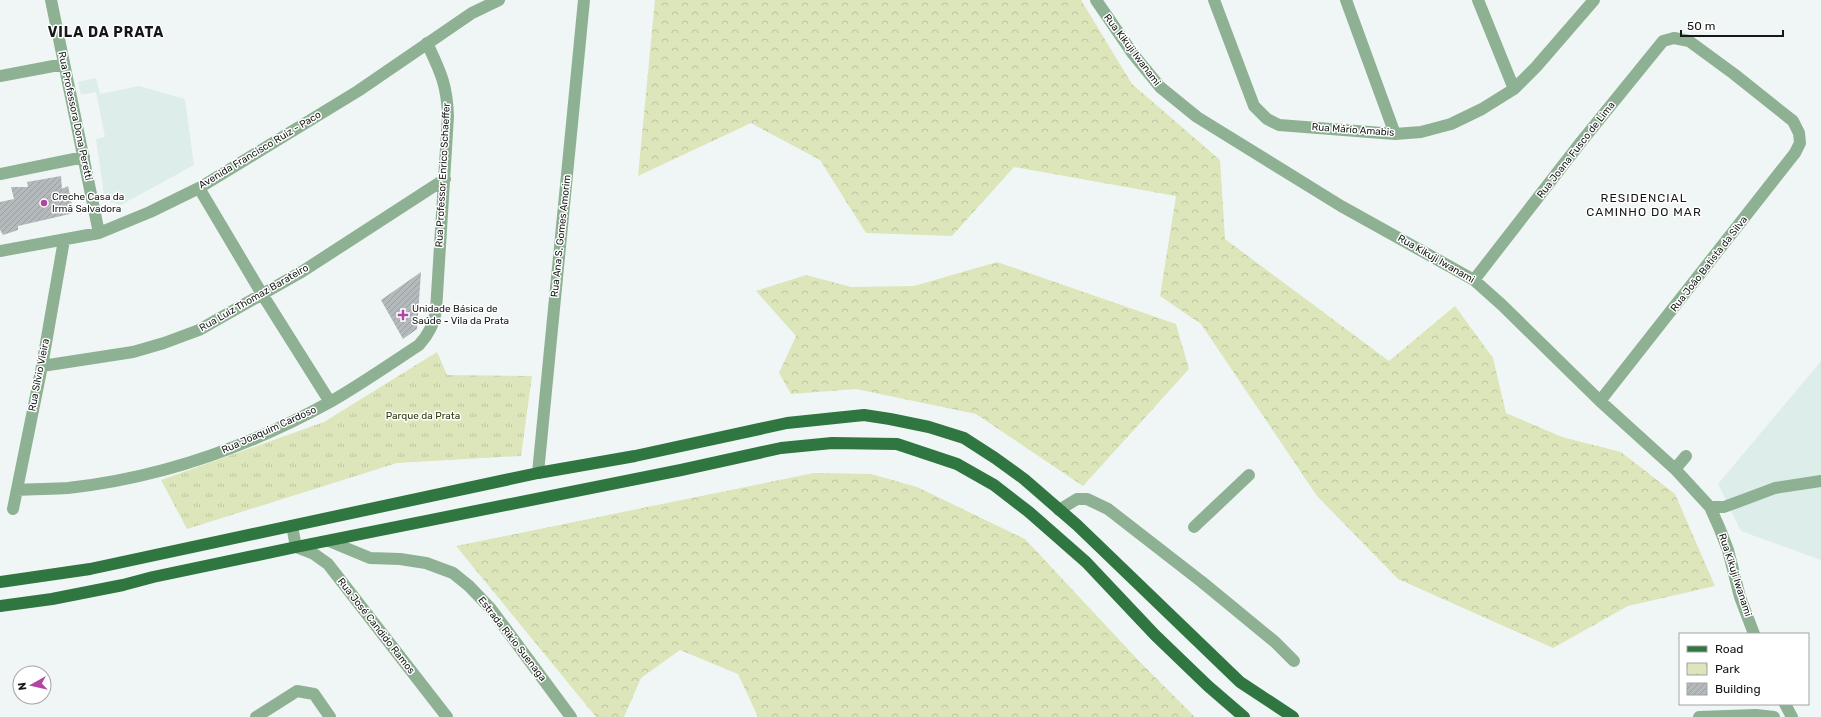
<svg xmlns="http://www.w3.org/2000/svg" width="1821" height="717" font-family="Rubik,sans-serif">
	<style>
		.built { fill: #ddede9 }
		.forest { fill: url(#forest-crowns) }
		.park { fill: url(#park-tufts) }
		.building { fill: url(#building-hatch) }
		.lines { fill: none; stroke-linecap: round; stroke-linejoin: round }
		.minor { stroke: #8db192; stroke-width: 12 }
		.major { stroke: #2f7640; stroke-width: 12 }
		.poi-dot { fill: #b346a5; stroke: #fff; stroke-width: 1.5 }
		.labels { text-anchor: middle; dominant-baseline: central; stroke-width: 3; stroke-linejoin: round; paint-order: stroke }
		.street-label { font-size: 10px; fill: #161818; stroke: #fff }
		.poi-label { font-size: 10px; fill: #161818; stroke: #fff; text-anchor: start }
		.park-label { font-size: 10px; fill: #313810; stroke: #fff }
		.quarter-label { font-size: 12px; letter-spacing: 1px; fill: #161818; stroke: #fff }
		.district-label { font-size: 14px; font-weight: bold; letter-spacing: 1px; fill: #161818; stroke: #fff }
	</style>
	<defs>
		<pattern id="forest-crowns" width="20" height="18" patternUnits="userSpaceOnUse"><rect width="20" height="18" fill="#dce6ba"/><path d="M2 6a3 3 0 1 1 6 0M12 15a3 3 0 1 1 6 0" fill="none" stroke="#bcc59f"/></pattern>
		<pattern id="park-tufts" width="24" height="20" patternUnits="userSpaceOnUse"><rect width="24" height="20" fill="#dce6ba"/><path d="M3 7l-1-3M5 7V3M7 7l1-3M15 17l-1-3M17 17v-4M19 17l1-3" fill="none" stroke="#bcc59f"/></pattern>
		<pattern id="building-hatch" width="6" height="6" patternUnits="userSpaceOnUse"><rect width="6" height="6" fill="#b4babb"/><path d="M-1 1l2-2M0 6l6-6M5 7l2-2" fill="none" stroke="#9a9fa0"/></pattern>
	</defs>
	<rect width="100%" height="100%" fill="#f0f6f5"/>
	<path class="built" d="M96,78L100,94L139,86L185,99L194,165L121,205L105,201L96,139L105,137L96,92L81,95L78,82Z
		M1821,361V560L1741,531L1718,484Z"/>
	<path class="forest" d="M655,0H1081L1132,84L1220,160L1225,239L1389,361L1455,306L1493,358L1506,413L1562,437L1621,452L1675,494L1715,586L1628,606L1553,648L1398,579L1317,496L1201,324L1160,296L1176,196L1014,167L952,236L866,233L820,160L751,123L638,176Z
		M997,262L1176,324L1189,369L1083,486L976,414L856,389L791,394L779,373L796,336L756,291L806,275L851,287L914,286Z
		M814,473L871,474L917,487L1025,539L1139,661L1195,717H758L738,674L680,650L641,678L624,717H596L456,546Z"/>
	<path class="park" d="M437,352L447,375L532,376L521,456L397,463L187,529L161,480L324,422Z"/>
	<path class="building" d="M61,176L62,189L68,186L74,213L18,226V230L3,235L0,230V202L14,199L11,187H28L27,182Z
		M421,272L417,329L403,339L381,300Z"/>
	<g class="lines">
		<path class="minor" d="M51,0L99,233
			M1096,0L1133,54L1160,87L1197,117L1341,206L1474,280L1502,305L1600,401L1675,469L1710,507L1719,527L1728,550L1740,597L1754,634
			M1214,0L1254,106L1267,119L1279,125L1395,134L1421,132L1451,124L1482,109L1514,89L1536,67L1594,0
			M1346,0L1395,134
			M1478,0L1514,89
			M0,76L64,64
			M0,174L84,157
			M199,188L262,294L330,402
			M0,251L99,233L150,212L199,188L358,91L472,13L499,0
			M1474,280L1581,142L1663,41L1674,38L1689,41L1734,74L1793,121L1799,133L1800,143L1795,153L1600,401
			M42,366L133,352L164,343L199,330L303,271L445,179
			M1675,469L1686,456
			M538,473L584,0
			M17,490C34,489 51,489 68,488C160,478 250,446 330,402C360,385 390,364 419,345C429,334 433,325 436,311L448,116C447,84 440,71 427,43
			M1710,507H1724L1775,488L1821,481
			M13,509L42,366L64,240
			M1059,510L1077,499H1087L1108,509L1202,582L1275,642L1294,661
			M292,526L296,547L314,554L328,564L447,717
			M1194,527L1249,475
			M329,541L370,558L400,559L426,563L453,573L469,586L491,609L571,717
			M1785,704L1792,717
			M256,717L297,691L314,694L330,717
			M1699,717L1756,715L1774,717"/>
		<path class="major" d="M0,582L90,569L538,473L635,456L787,423L864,415L890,419L929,427L964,438L995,458L1024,479L1077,525L1240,682L1293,717
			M0,606L52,599L123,585L153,577L296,547L681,470L781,448L832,443L897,444L957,464L994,485L1029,512L1086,562L1155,635L1208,686L1244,717"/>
	</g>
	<g class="poi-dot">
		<circle cx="44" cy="203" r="4"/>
		<path d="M401 309h4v4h4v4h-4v4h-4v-4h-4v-4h4z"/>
	</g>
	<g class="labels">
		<g class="street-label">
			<text transform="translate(1132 50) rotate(53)">Rua Kikuji Iwanami</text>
			<text transform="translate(75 116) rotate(78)">Rua Professora Dona Peretti</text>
			<text transform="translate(1353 130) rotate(4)">Rua Mário Amabis</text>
			<text transform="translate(260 150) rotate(-31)">Avenida Francisco Ruiz - Paco</text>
			<text transform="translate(1576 150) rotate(-52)">Rua Joana Fusco de Lima</text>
			<text transform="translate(443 175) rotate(-87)">Rua Professor Enrico Schaeffer</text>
			<text transform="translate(561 236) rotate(-84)">Rua Ana S. Gomes Amorim</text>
			<text transform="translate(1436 259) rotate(30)">Rua Kikuji Iwanami</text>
			<text transform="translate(1709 264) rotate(-52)">Rua João Batista da Silva</text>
			<text transform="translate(254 298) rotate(-30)">Rua Luiz Thomaz Barateiro</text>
			<text transform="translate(39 375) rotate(-79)">Rua Sílvio Vieira</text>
			<text transform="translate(269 430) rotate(-24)">Rua Joaquim Cardoso</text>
			<text transform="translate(1735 575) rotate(72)">Rua Kikuji Iwanami</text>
			<text transform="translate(376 626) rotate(52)">Rua José Candido Ramos</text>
			<text transform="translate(512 639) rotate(52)">Estrada Rikio Suenaga</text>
		</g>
		<g class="poi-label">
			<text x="52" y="197">Creche Casa da<tspan x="52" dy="12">Irmã Salvadora</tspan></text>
			<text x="412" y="309">Unidade Básica de<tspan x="412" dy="12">Saúde - Vila da Prata</tspan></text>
		</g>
		<g class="park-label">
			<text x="423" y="416">Parque da Prata</text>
		</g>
		<g class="quarter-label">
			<text x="1644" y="198">RESIDENCIAL<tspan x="1644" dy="14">CAMINHO DO MAR</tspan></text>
		</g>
		<g class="district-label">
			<text x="106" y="32">VILA DA PRATA</text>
		</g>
	</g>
	<rect x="1679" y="633" width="130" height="72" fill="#ffffff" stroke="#a2a3a3"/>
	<rect x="1687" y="646" width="20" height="6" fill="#2f7640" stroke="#a2a3a3"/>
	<text x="1715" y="653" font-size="12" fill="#161818">Road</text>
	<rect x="1687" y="663" width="20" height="12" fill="url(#park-tufts)" stroke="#a2a3a3"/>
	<text x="1715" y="673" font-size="12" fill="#161818">Park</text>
	<rect x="1687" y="683" width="20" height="12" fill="url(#building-hatch)" stroke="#a2a3a3"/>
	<text x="1715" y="693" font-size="12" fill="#161818">Building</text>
	<g transform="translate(32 685) rotate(262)"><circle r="19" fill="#ffffff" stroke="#a2a3a3"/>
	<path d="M0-3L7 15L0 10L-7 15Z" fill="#b346a5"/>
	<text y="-6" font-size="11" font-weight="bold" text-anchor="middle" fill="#161818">N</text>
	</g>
	<path d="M1681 30v6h102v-6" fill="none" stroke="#161818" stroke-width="2"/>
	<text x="1687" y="30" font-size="12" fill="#161818" stroke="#ffffff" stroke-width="3" paint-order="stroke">50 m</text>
</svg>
